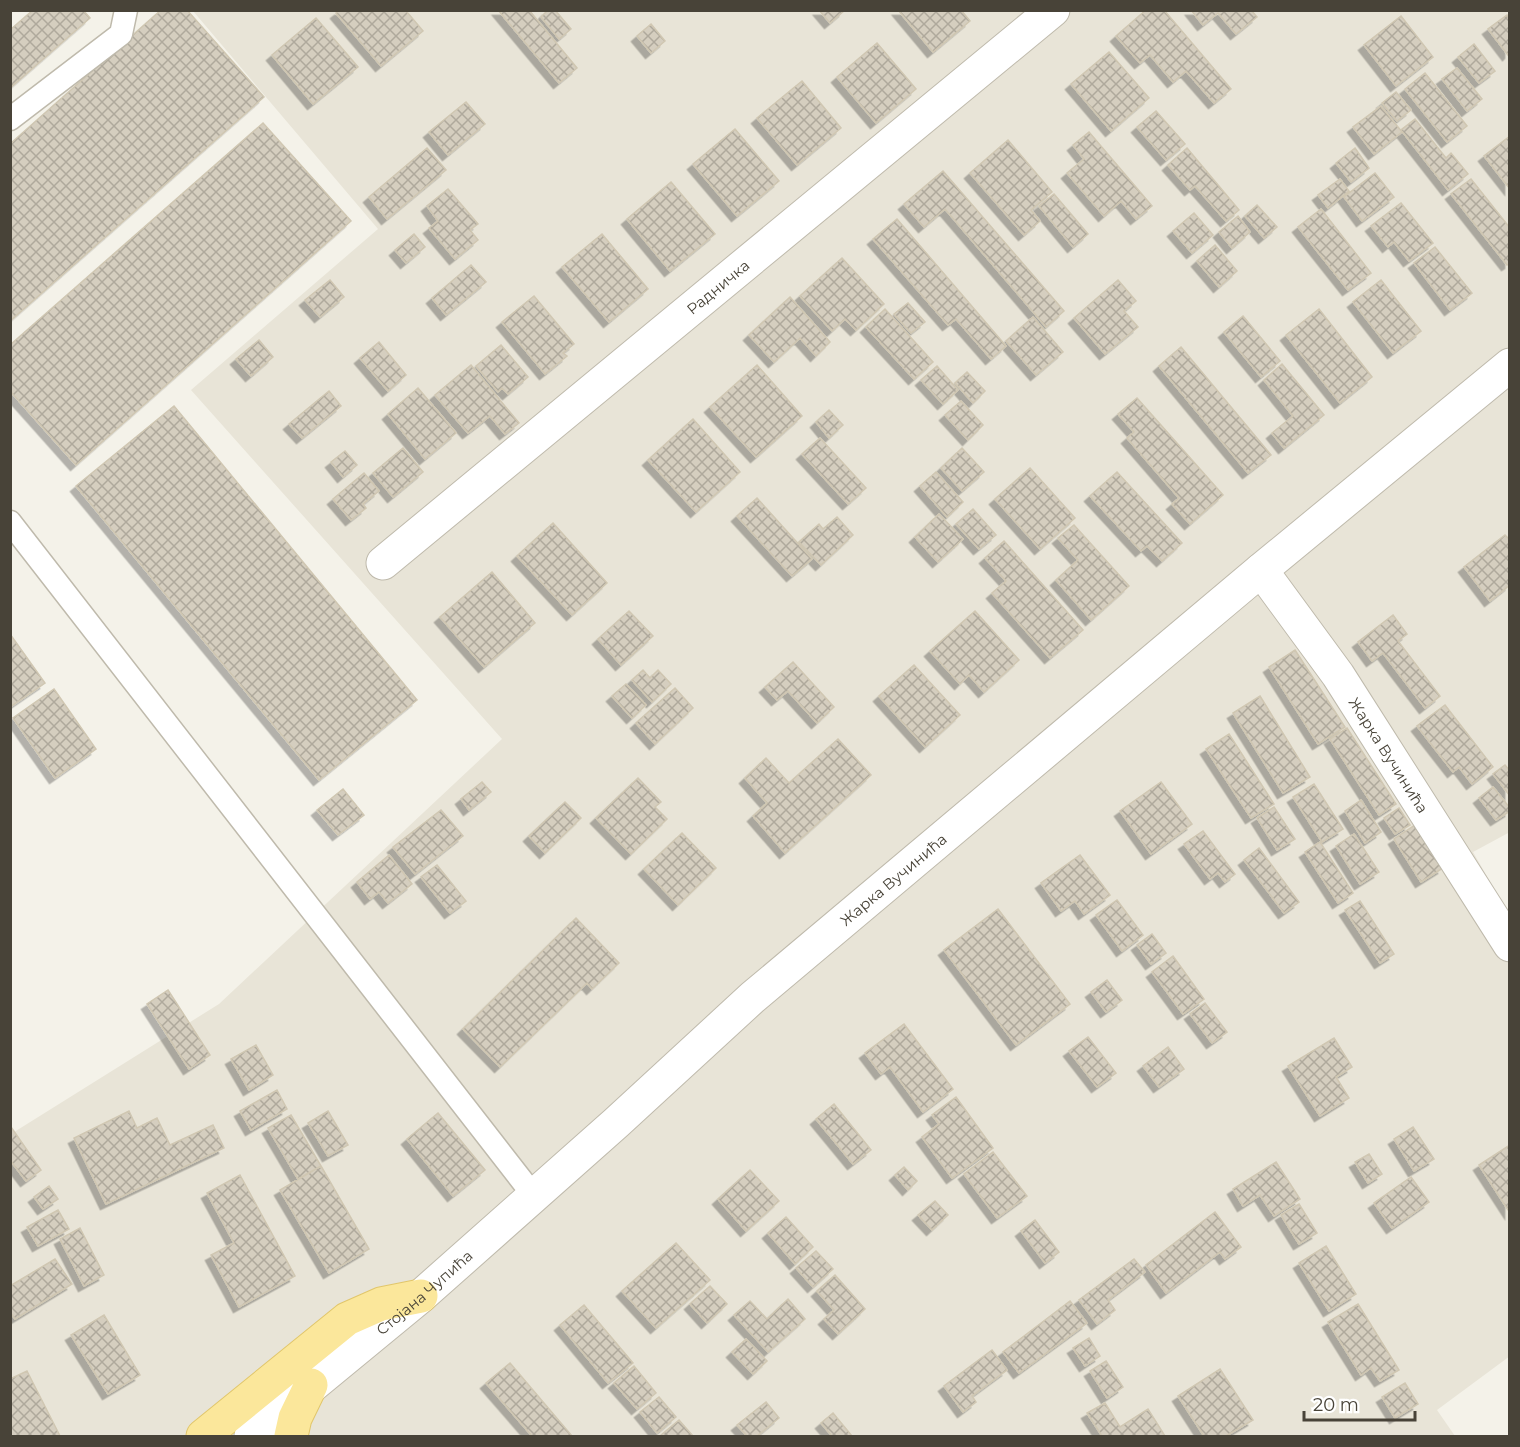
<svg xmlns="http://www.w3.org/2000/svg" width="1520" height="1447" font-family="Montserrat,sans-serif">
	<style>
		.residential { fill: #e8e4d7 }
		.building { fill: url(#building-cross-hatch); stroke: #d0c7b2; stroke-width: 1.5; filter: url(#shadow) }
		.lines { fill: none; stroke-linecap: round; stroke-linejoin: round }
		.service-casing { stroke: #bfbaac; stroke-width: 25 }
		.minor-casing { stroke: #bfbaac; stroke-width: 35 }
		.tertiary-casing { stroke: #bfbaac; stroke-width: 35 }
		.primary-casing { stroke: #e1c66b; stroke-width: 35 }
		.service { stroke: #fff; stroke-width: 22 }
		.minor { stroke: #fff; stroke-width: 33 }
		.tertiary { stroke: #fff; stroke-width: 33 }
		.primary { stroke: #fbe79b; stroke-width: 33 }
		.labels { text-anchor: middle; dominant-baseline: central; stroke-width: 4.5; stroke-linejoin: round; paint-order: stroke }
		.street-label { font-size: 15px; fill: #484338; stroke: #fff }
	</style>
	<defs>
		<pattern id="building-cross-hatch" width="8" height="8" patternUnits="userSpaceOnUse" patternTransform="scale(1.5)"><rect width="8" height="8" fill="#d5cebf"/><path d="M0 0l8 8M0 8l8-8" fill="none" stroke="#afa99c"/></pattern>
		<filter id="shadow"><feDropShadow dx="-5.5" dy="5.5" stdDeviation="0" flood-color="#0004"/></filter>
	</defs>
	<rect width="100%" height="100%" fill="#f4f2e9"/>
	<path class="residential" d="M193,11H1509L1510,832L1473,852L1509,915L1510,1356L1437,1410L1455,1436H11V1134L219,1004L502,739L191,390L378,229Z"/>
	<path class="building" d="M33,10H83L90,18L10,88V30Z
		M161,10H187L264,97L10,321V144Z
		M340,10H410L407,12L423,31L381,66L336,13Z
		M498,10H529L577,68L559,83Z
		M548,10H555L571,29L559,39L541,17Z
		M819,10H844V11L830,23Z
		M898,10H961L970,21L933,52Z
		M1146,10H1164L1231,89L1214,103L1186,71L1173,82L1150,55L1140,63L1116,36Z
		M1191,10H1251L1257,17L1236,34L1218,13L1203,25Z
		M1507,15L1510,19V53L1508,55L1488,29Z
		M1401,16L1433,57L1396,86L1364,45Z
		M316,18L358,67L313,104L272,55Z
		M651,24L665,41L651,53L637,36Z
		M877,43L916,89L876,123L837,77Z
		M1474,44L1495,71L1479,83L1458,57Z
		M1109,52L1149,98L1111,131L1071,84Z
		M1457,68L1482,99L1467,111L1442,79Z
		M1425,73L1467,126L1447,142L1405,89Z
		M802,81L841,128L797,165L757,118Z
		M1396,92L1411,110L1397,121L1382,103Z
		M466,102L485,124L448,155L429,132Z
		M1381,106L1402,132L1374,154L1353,127Z
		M1156,111L1185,144L1166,160L1137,127Z
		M1415,119L1446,158L1451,153L1468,174L1448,190L1401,130Z
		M263,123L351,221L76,465L10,391V345Z
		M735,129L779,181L737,216L693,164Z
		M1089,132L1152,206L1136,219L1121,201L1104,216L1067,173L1084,159L1073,145Z
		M1510,136V189L1484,156Z
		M1008,140L1052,192L1031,210L1040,221L1024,235L970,173Z
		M427,148L446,170L387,219L369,197Z
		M1187,148L1239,210L1226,221L1195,186L1190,190L1168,165Z
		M1355,148L1369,168L1351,182L1336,163Z
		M943,171L1064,311L1046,327L945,209L924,227L904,204Z
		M1375,173L1394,197L1362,221L1344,197Z
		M1340,179L1349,191L1328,208L1318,195Z
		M1471,179L1510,228V263L1507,265L1451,194Z
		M671,182L715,234L670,271L627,219Z
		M448,189L478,224L470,230L478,240L455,259L429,228L438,221L427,206Z
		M1054,194L1088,234L1073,247L1039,206Z
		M1401,203L1433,243L1409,261L1394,242L1388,247L1371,226Z
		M1257,205L1277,227L1264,238L1245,216Z
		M1321,209L1371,273L1348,290L1298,227Z
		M1194,213L1213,235L1192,253L1173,231Z
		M1238,216L1250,232L1232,248L1219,232Z
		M897,219L1006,346L991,359L956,319L948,325L873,239Z
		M414,234L425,247L406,263L395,250Z
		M602,234L648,289L609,322L562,267Z
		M1215,245L1237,271L1219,287L1197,261Z
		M1435,247L1472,293L1450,310L1414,263Z
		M842,258L884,304L856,330L845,319L832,331L800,296Z
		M471,265L486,282L446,315L432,298Z
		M330,280L344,297L320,317L305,300Z
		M1118,280L1136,301L1124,311L1138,327L1105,354L1074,318Z
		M1381,280L1421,331L1393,353L1353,302Z
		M534,296L574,344L563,353L567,356L545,374L502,322Z
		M790,297L830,342L816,356L800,338L774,362L749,335Z
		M908,303L925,322L911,333L894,314Z
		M885,309L933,362L914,379L866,327Z
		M1319,309L1372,377L1340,403L1286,335Z
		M1243,316L1280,361L1261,377L1224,332Z
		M1033,317L1063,352L1036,375L1006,341Z
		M259,340L273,357L251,376L236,359Z
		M379,342L406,375L388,391L360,358Z
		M501,345L528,377L508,394L502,388L498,392L476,366Z
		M1181,347L1271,455L1248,473L1159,366Z
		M1282,364L1324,415L1284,448L1272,433L1293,416L1264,380Z
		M471,365L519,423L505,434L490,416L468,433L435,395Z
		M757,365L802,416L756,457L710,407Z
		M937,366L958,390L943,404L921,380Z
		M967,372L985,391L973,403L955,383Z
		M418,388L456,433L425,459L388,414Z
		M329,391L341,406L302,438L289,424Z
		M1137,398L1223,495L1190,524L1172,504L1179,498L1127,438L1134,432L1118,414Z
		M961,401L983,425L968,440L945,415Z
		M174,406L417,700L319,780L76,486Z
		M829,410L843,425L829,438L816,422Z
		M693,419L740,472L696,512L648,460Z
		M820,438L866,488L848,504L802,454Z
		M403,448L423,472L393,497L373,473Z
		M962,448L984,472L962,491L941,468Z
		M345,451L357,465L343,477L331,462Z
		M1030,468L1075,518L1040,549L995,499Z
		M936,472L963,502L947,517L920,486Z
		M1117,472L1182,543L1162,561L1147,546L1141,551L1090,496Z
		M364,473L379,491L363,504L366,508L351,520L333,499Z
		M757,498L812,559L792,576L737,516Z
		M973,509L996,535L979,549L956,524Z
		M939,514L963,539L938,562L915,537Z
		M837,517L853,535L821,565L799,542L819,524L823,529Z
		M553,523L607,583L572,615L517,556Z
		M1074,525L1129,586L1091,620L1056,580L1078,560L1058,538Z
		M1505,535L1510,540V585L1490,601L1464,567Z
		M1004,541L1083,630L1050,658L992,593L1006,581L985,558Z
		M492,572L535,623L484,667L440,617Z
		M629,611L653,636L621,665L598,639Z
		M975,611L1019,660L984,692L969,675L960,684L930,651Z
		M1393,615L1407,634L1398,641L1440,696L1425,708L1383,653L1372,661L1358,642Z
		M10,634L45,683L10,707Z
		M1295,650L1345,727L1318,744L1269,667Z
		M793,662L834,707L817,723L788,691L777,700L765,687Z
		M914,665L960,715L925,747L879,696Z
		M643,670L650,678L658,670L671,684L652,702L632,680Z
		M626,684L646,705L632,718L612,696Z
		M675,688L693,708L655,744L636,723Z
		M54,689L96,749L55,778L13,718Z
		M1260,696L1310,777L1283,793L1233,713Z
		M1445,705L1493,767L1472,784L1459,767L1453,772L1417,726Z
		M1347,728L1396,804L1379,815L1330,739Z
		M1229,734L1274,804L1251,818L1206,749Z
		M838,739L871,775L785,853L753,816L767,803L745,778L766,758L789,783Z
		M1505,765L1510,771V796L1493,774Z
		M638,778L661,802L655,807L667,819L631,854L596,818Z
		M482,782L491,792L469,810L461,799Z
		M1161,782L1192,824L1151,854L1120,811Z
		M1314,784L1343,829L1322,842L1293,797Z
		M1493,787L1510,808V811L1496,820L1479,798Z
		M343,789L364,815L338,835L317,810Z
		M1361,800L1381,832L1365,843L1345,811Z
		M565,802L581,818L545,853L529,836Z
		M1274,807L1295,839L1277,850L1257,818Z
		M1399,808L1410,825L1395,834L1384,818Z
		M441,810L463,836L415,874L393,847Z
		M1415,825L1443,868L1421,882L1394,839Z
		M1203,831L1235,874L1225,882L1218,873L1210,879L1184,844Z
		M682,833L716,868L678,905L644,869Z
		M1354,834L1379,872L1360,884L1336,846Z
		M1320,842L1353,893L1338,903L1305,852Z
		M1259,848L1299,902L1284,913L1244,860Z
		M389,855L412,884L388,903L379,892L370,899L357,882Z
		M1080,855L1110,895L1084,914L1075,901L1061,911L1041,883Z
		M437,865L466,901L450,913L421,877Z
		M1117,900L1143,935L1122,951L1096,915Z
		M1360,901L1394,954L1380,963L1345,910Z
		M998,909L1070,1004L1016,1045L944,950Z
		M576,918L619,963L592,989L587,983L500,1067L463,1029Z
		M1152,934L1166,953L1151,964L1137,945Z
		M1173,956L1204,999L1183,1014L1152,972Z
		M1107,980L1122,1000L1106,1012L1091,992Z
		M168,990L210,1055L189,1069L147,1004Z
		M1205,1003L1227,1032L1212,1043L1190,1014Z
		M904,1024L953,1089L923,1112L890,1067L881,1074L865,1053Z
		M1088,1037L1116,1073L1097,1087L1069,1051Z
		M1334,1038L1352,1067L1336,1077L1349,1098L1320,1116L1288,1066Z
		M256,1045L273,1075L249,1090L231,1059Z
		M1168,1047L1184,1069L1159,1087L1143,1066Z
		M277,1090L287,1109L251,1130L240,1111Z
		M956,1097L993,1148L952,1178L922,1137L939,1124L932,1115Z
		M834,1104L871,1150L853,1164L816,1119Z
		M129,1111L137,1128L157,1118L170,1145L213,1125L224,1148L106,1204L74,1138Z
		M328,1111L348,1145L328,1156L308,1123Z
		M438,1113L485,1170L453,1196L407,1139Z
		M291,1115L321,1166L298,1179L268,1128Z
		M11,1127L41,1170L26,1181L10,1160Z
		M1413,1127L1434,1159L1414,1171L1394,1139Z
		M1510,1145V1213L1479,1165Z
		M993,1152L1027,1196L997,1218L964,1174Z
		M1369,1154L1382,1174L1368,1183L1355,1162Z
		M1276,1162L1300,1199L1274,1216L1260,1195L1243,1206L1233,1189Z
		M321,1166L369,1249L329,1273L280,1190Z
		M904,1167L917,1181L908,1190L895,1175Z
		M750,1170L779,1201L746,1231L718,1199Z
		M240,1175L295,1276L239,1307L211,1255L234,1243L207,1193Z
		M1411,1177L1429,1202L1392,1228L1374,1203Z
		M49,1186L58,1199L43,1209L34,1197Z
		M935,1201L948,1215L932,1230L918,1215Z
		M1299,1204L1317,1233L1299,1244L1281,1215Z
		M58,1210L69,1229L38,1246L27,1227Z
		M1215,1212L1241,1247L1225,1259L1220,1252L1166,1293L1146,1265Z
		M786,1217L813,1247L795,1264L768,1233Z
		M1035,1220L1059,1252L1045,1263L1021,1231Z
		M80,1228L104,1275L84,1286L60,1239Z
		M676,1243L710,1280L656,1328L622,1291Z
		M1326,1246L1356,1294L1329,1311L1299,1263Z
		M816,1251L833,1269L813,1287L796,1268Z
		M55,1259L72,1284L15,1319L10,1312V1286Z
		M1134,1259L1145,1272L1108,1300L1115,1310L1097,1324L1079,1300Z
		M835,1275L865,1309L838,1334L824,1319L834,1310L817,1291Z
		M710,1286L727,1304L707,1323L690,1304Z
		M788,1299L805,1319L768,1352L734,1315L750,1301L767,1319Z
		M1070,1301L1087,1323L1019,1373L1003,1352Z
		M1358,1304L1399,1370L1380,1381L1371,1368L1361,1375L1328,1322Z
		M584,1305L633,1363L608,1383L560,1325Z
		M104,1315L140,1375L108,1394L71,1335Z
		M1089,1338L1100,1356L1085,1366L1073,1348Z
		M746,1339L767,1361L753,1374L732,1352Z
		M992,1350L1007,1370L972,1396L976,1402L963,1412L944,1386Z
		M1106,1361L1123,1387L1107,1398L1090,1371Z
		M510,1363L572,1436H532L486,1383Z
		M634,1366L656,1393L637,1409L614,1383Z
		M1220,1369L1253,1420L1226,1436H1204L1178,1396Z
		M27,1371L60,1436H10V1379Z
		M1405,1383L1418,1404L1395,1418L1382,1397Z
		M659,1397L676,1417L657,1433L640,1412Z
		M766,1402L779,1418L757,1436H747L737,1425Z
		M1105,1403L1120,1427L1148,1409L1165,1436H1102L1087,1413Z
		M833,1413L852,1436H832L821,1423Z
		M679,1420L693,1436H660Z"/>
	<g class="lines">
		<g class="service-casing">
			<path id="service" d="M10,119L121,34L126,10
				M10,522L534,1196"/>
		</g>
		<g class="minor-casing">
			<g id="minor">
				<path id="s1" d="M383,563L1053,10"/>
				<path id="s2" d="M1261,570L1338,675L1510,945"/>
			</g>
		</g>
		<g class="tertiary-casing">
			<g id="tertiary">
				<path id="s3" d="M251,1436L421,1296L616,1123L753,997L1261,570L1510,365"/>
			</g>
		</g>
		<g class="primary-casing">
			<path id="primary" d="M203,1436L347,1319L381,1304L421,1296
				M291,1436L295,1418L311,1385"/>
		</g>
		<use href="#service" class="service"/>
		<use href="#minor" class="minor"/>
		<use href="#tertiary" class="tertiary"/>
		<use href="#primary" class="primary"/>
	</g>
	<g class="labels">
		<g class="street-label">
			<text stroke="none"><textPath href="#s1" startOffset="434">Радничка</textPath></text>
			<text stroke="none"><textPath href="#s2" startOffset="225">Жарка Вучинића</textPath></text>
			<text stroke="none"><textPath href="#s3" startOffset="850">Жарка Вучинића</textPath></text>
			<text stroke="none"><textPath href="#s3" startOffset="225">Стојана Чупића</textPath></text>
		</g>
	</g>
	<rect width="1520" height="1447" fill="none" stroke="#484338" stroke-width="24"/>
	<path d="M1304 1411v9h111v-9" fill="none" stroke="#484338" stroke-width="3"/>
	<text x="1313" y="1411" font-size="18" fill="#484338" stroke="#ffffff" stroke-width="4.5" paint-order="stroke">20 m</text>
</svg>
